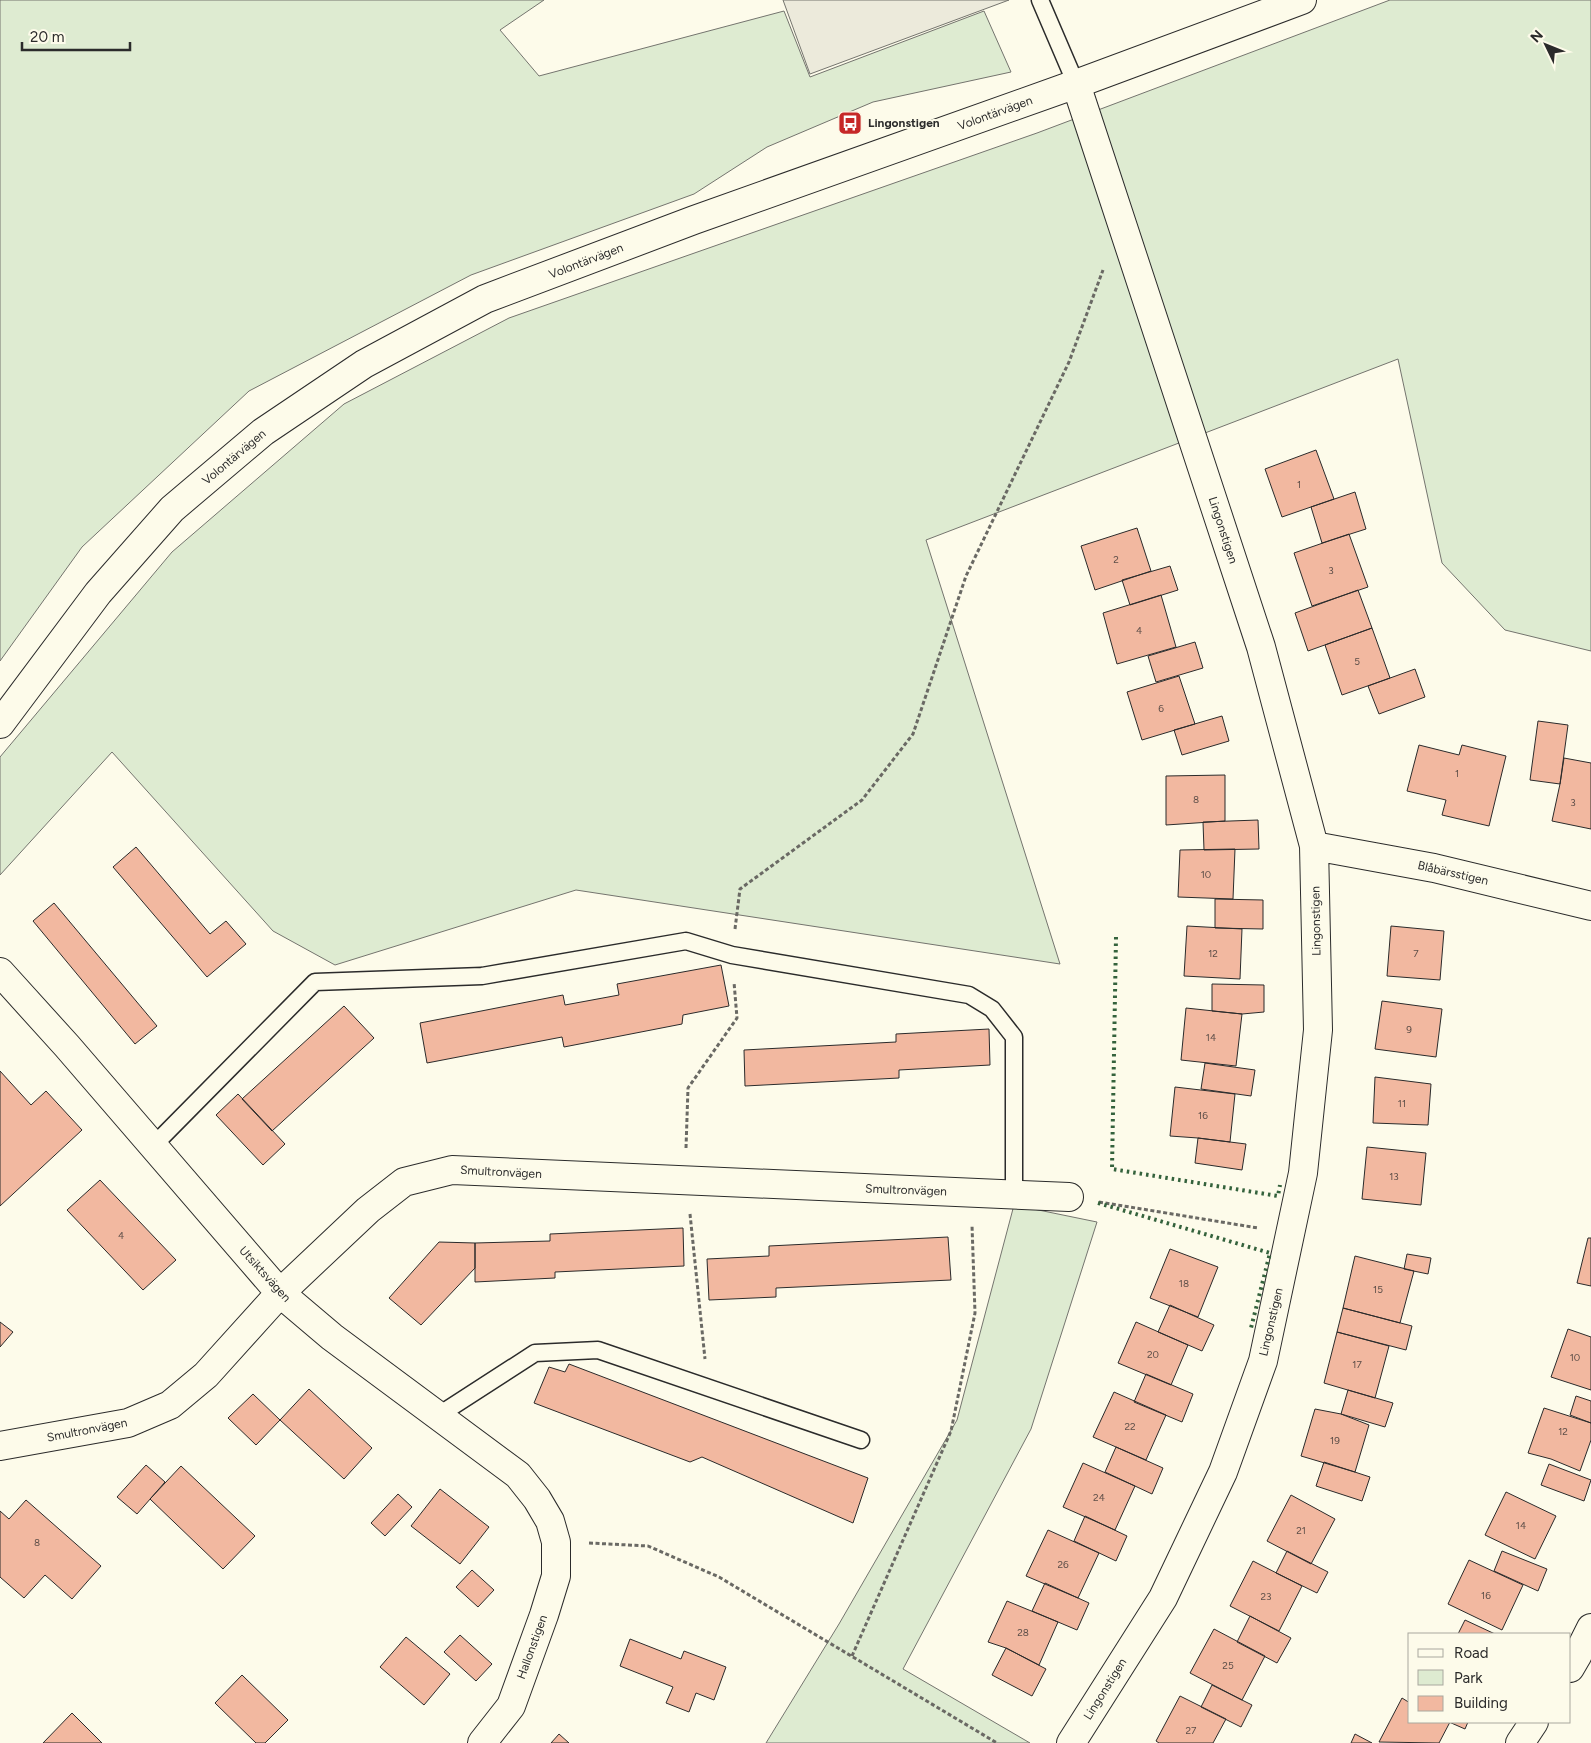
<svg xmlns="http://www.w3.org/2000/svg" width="1591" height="1743" font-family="Figtree,sans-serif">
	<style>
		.green { fill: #deebd1; stroke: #74746e }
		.parking { fill: #eceadb; stroke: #74746e }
		.building { fill: #f2b8a0; stroke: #2b2b2b }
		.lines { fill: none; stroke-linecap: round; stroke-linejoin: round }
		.service-casing { stroke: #2b2b2b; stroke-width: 19 }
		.minor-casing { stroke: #2b2b2b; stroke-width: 30 }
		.path { stroke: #6a6964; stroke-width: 3; stroke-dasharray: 4 2.5; stroke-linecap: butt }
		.service { stroke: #fdfbea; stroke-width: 16 }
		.minor { stroke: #fdfbea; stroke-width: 28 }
		.hedge { stroke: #34623c; stroke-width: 4; stroke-dasharray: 2.5 4; stroke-linecap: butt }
		.labels { text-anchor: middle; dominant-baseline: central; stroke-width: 4; stroke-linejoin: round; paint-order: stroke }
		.number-label { font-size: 10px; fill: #5d4e48 }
		.street-label { font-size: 12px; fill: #2b2b2b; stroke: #fdfbea }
		.poi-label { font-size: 12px; font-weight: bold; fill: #2b2b2b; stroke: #fdfbea; text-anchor: start }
	</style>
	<rect width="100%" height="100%" fill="#fdfbea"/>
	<path class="green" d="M0,0H544L500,30L539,76L784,11L810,77L984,11L1011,72L873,102L767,147L694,194L471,275L249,391L82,547L0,661Z
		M1390,0H1591V651L1505,630L1442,563L1398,359L926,540L1060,964L576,890L335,965L273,931L112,752L0,875V757L172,552L344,404L509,318L1037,133Z
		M1014,1205L1097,1222L1031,1429L903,1669L1030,1743H766L839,1624L957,1420Z"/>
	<path class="parking" d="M783,0H1009L810,74Z"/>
	<path class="building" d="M1316,450L1334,499L1282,517L1265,469Z
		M1355,492L1366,529L1322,543L1311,507Z
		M1137,528L1151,571L1095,590L1081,546Z
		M1349,534L1368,587L1312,606L1294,553Z
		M1170,566L1178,590L1130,605L1122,580Z
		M1358,590L1372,628L1308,651L1295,613Z
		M1161,595L1176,647L1117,664L1103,613Z
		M1372,628L1390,678L1342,695L1325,645Z
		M1195,642L1203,668L1156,682L1148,656Z
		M1415,669L1425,697L1379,714L1368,686Z
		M1179,676L1195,724L1142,740L1127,692Z
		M1222,716L1229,741L1182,755L1174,730Z
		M1538,721L1568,725L1560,784L1530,780Z
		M1419,745L1459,755L1462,745L1506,756L1489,826L1442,815L1446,800L1407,791Z
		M1564,758L1591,763V829L1552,821L1560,784Z
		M1225,775V821L1166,825V776Z
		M1258,820L1259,849L1204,850L1203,822Z
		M136,847L210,934L226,921L246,944L207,977L113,867Z
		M1235,849L1233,899L1178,897L1180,850Z
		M1215,899L1263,900V929L1215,928Z
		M54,903L157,1026L135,1044L33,921Z
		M1187,926L1242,929L1240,979L1184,976Z
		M1391,926L1444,931L1440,980L1387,976Z
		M721,965L729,1006L683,1015L682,1024L564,1047L562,1037L427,1063L420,1023L563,995L565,1005L619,995L617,984Z
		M1212,984L1264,985V1012L1242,1014L1212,1011Z
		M1382,1001L1442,1009L1436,1057L1375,1049Z
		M344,1006L374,1038L272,1131L242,1099Z
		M1186,1008L1242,1014L1236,1066L1181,1060Z
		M989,1029L990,1065L899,1070V1078L745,1086L744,1050L896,1042V1034Z
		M1205,1063L1255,1070L1251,1096L1201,1089Z
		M0,1071L31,1105L46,1091L82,1130L0,1206Z
		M1375,1077L1431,1084L1428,1125L1373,1123Z
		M1175,1087L1235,1094L1230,1142L1198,1138L1170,1136Z
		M238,1094L285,1144L263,1165L216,1115Z
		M1198,1138L1246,1144L1242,1170L1195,1163Z
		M1367,1147L1426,1153L1421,1205L1362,1199Z
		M100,1180L176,1260L143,1290L67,1210Z
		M683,1228L684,1266L555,1272V1278L475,1282V1243L550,1241V1234Z
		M948,1237L951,1280L776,1288V1297L709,1300L707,1259L769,1256V1246Z
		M1588,1238H1591V1286L1577,1283Z
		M439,1242L475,1243V1268L421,1325L389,1298Z
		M1170,1249L1218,1267L1198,1317L1150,1298Z
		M1407,1254L1431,1258L1428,1274L1404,1269Z
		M1355,1256L1414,1271L1400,1323L1343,1308Z
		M1170,1305L1214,1325L1202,1351L1158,1332Z
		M1343,1308L1412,1326L1406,1350L1337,1332Z
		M0,1322L13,1332L0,1347Z
		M1136,1322L1188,1345L1171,1385L1118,1363Z
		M1568,1329L1591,1337V1390L1551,1377Z
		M1337,1332L1389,1346L1375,1398L1324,1383Z
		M569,1364L868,1478L853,1523L702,1457L690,1462L534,1403L549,1367L565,1372Z
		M1146,1374L1193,1394L1182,1422L1134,1402Z
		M309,1389L372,1448L344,1479L280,1420Z
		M1348,1390L1393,1403L1385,1427L1341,1414Z
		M1114,1392L1166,1415L1146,1460L1093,1437Z
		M253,1394L280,1420L256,1445L228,1418Z
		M1576,1396L1591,1401V1423L1570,1415Z
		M1544,1408L1591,1423V1440L1580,1471L1551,1459L1528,1453Z
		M1315,1409L1341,1414L1369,1425L1355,1472L1301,1456Z
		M1116,1447L1163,1468L1152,1494L1105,1472Z
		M1324,1462L1370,1477L1362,1501L1316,1486Z
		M1083,1463L1135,1486L1115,1530L1063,1507Z
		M1549,1464L1591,1480L1584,1501L1541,1485Z
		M146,1465L165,1482L137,1514L117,1497Z
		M181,1466L255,1536L223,1569L150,1499Z
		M440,1489L489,1527L460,1564L411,1526Z
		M1506,1492L1556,1516L1535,1559L1485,1535Z
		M398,1494L412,1507L385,1536L371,1523Z
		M1291,1495L1335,1519L1311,1564L1267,1541Z
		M26,1500L101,1566L72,1599L45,1575L24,1598L0,1577V1511L9,1519Z
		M1085,1516L1127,1536L1116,1561L1074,1541Z
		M1048,1530L1099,1553L1078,1598L1026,1576Z
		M1287,1551L1328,1572L1317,1593L1276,1573Z
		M1502,1551L1547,1569L1538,1591L1494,1571Z
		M1469,1560L1523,1585L1502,1630L1448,1604Z
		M1253,1561L1302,1586L1279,1631L1230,1606Z
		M472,1570L494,1590L478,1607L456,1587Z
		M1045,1583L1089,1603L1077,1630L1032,1611Z
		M1007,1601L1058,1622L1039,1665L1006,1648L988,1642Z
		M1250,1616L1291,1638L1277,1663L1237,1642Z
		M1465,1620L1495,1634H1458Z
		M1214,1629L1265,1656L1242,1700L1190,1673Z
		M460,1635L492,1664L476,1681L444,1652Z
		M406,1637L450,1674L424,1705L380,1667Z
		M630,1639L681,1659L684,1651L726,1667L714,1700L696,1693L689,1712L666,1703L673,1687L620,1666Z
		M1006,1648L1046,1669L1032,1696L992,1675Z
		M242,1675L288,1720L265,1743H256L215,1703Z
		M1212,1685L1252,1705L1241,1727L1201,1707Z
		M1180,1696L1226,1719L1213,1743H1159L1156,1741Z
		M1402,1698L1410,1703V1722H1450L1439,1743L1379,1742Z
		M72,1713L102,1743H43Z
		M1449,1722H1468L1465,1729Z
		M559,1734L569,1743H551Z
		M1355,1734L1372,1743H1351Z"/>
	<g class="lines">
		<g class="service-casing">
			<path id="service" d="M1040,0L1076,84
				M153,1146L315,982L482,976L686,941L732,955L969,995L992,1009L1014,1037V1195
				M439,1415L535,1353L598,1350L861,1440"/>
		</g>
		<g class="minor-casing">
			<path id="minor" d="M0,724L98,593L172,509L263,432L364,364L485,299L694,220L1076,84L1302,0
				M1314,846L1434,868L1591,906
				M0,972L67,1046L280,1293L332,1337L518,1475L537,1499L550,1521L556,1542V1576L544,1615L511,1706L482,1743
				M0,1446L128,1423L170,1405L206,1375L280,1293L368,1210L404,1182L452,1170L1069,1197
				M1570,1668L1577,1656L1591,1628
				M1071,1743L1163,1598L1223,1472L1263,1361L1303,1173L1318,1030L1314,846L1261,647L1076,84
				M1520,1743L1534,1722"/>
		</g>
		<path class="path" d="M735,929L740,889L862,800L913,734L966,576L1069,362L1103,270
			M686,1148L688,1088L737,1018L734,982
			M1099,1202L1258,1228
			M690,1214L705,1359
			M589,1543L648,1546L719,1577L997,1743
			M852,1656L951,1431L975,1313L972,1225"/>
		<use href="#service" class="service"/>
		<use href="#minor" class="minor"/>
		<path class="hedge" d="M1116,937L1112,1169L1278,1196L1280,1185
			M1098,1203L1270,1253L1251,1328"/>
	</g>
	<defs>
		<g id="bus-square" transform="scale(1.25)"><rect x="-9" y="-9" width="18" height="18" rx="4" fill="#c62828" stroke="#fdfbea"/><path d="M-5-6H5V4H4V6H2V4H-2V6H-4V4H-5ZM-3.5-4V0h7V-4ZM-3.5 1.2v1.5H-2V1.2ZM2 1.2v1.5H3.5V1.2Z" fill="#fff"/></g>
	</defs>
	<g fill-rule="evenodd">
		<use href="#bus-square" x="850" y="123"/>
	</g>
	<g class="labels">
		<g class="number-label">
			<text x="1299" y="484">1</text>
			<text x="1116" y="559">2</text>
			<text x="1331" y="570">3</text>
			<text x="1139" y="630">4</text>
			<text x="1357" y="661">5</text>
			<text x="1161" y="708">6</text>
			<text x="1457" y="773">1</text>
			<text x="1196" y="799">8</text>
			<text x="1573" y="802">3</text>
			<text x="1206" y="874">10</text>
			<text x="1213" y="953">12</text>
			<text x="1416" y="953">7</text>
			<text x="1409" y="1029">9</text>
			<text x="1211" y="1037">14</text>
			<text x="1402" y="1103">11</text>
			<text x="1203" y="1115">16</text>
			<text x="1394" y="1176">13</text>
			<text x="121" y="1235">4</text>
			<text x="1184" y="1283">18</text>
			<text x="1378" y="1289">15</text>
			<text x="1153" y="1354">20</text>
			<text x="1575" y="1357">10</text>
			<text x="1357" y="1364">17</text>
			<text x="1130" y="1426">22</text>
			<text x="1563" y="1431">12</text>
			<text x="1335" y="1440">19</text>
			<text x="1099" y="1497">24</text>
			<text x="1521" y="1525">14</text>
			<text x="1301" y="1530">21</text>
			<text x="37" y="1542">8</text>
			<text x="1063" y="1564">26</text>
			<text x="1486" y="1595">16</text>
			<text x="1266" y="1596">23</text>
			<text x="1023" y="1632">28</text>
			<text x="1228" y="1665">25</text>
			<text x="1191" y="1730">27</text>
		</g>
		<g class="street-label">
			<text transform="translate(995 113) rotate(-20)">Volontärvägen</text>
			<text transform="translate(586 261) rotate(-21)">Volontärvägen</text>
			<text transform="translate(234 457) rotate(-40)">Volontärvägen</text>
			<text transform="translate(1223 530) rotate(72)">Lingonstigen</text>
			<text transform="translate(1453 873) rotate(13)">Blåbärsstigen</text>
			<text transform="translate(1316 921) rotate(-91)">Lingonstigen</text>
			<text transform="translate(501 1172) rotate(3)">Smultronvägen</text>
			<text transform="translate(906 1190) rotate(2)">Smultronvägen</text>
			<text transform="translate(265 1274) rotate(48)">Utsiktsvägen</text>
			<text transform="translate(1271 1322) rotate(-77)">Lingonstigen</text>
			<text transform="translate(87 1430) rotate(-11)">Smultronvägen</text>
			<text transform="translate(532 1647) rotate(-70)">Hallonstigen</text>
			<text transform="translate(1105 1689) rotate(-58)">Lingonstigen</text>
		</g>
		<g class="poi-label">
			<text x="868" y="123">Lingonstigen</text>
		</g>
	</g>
	<rect x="1408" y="1633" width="162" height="90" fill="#fdfbea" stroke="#a9a89e"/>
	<rect x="1418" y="1649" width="25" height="8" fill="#fdfbea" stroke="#a9a89e"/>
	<text x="1454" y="1658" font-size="15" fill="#2b2b2b">Road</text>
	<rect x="1418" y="1670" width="25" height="15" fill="#deebd1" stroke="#a9a89e"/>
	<text x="1454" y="1683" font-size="15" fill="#2b2b2b">Park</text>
	<rect x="1418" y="1696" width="25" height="15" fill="#f2b8a0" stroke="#a9a89e"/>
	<text x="1454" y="1708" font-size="15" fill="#2b2b2b">Building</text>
	<g transform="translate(1546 45) rotate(313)" stroke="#fdfbea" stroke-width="4" paint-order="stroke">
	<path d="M0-4L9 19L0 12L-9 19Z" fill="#2b2b2b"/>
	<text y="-8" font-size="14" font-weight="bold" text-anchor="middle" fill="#2b2b2b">N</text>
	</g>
	<path d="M22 42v8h108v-8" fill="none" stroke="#2b2b2b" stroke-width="2.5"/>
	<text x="30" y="42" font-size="15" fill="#2b2b2b" stroke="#fdfbea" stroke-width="4" paint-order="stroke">20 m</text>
</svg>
